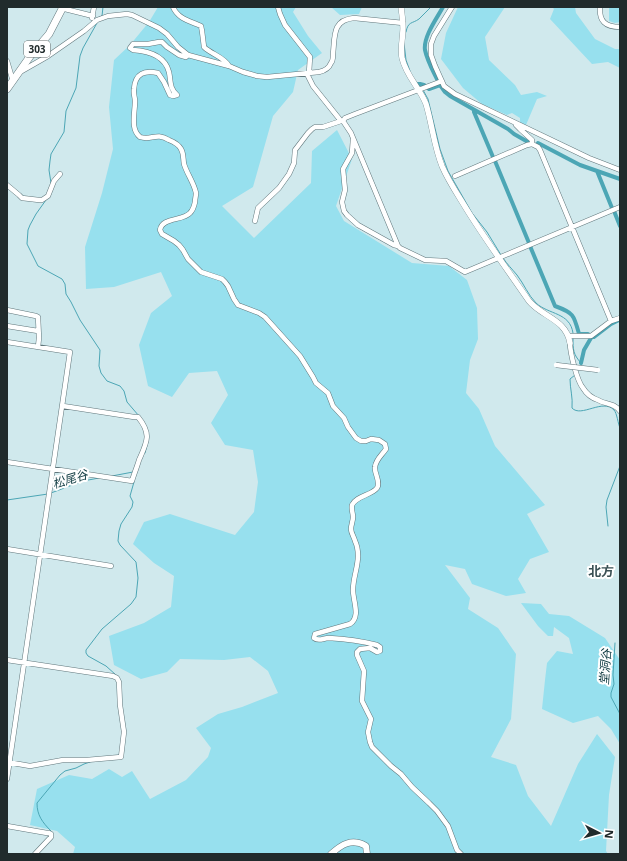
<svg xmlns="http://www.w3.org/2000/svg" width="627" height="861" font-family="'Open Sans','Noto Sans JP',sans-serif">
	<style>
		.green { fill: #97e0ee }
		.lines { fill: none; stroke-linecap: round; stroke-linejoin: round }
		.stream { stroke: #4ca6b5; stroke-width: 1 }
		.canal { stroke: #4ca6b5; stroke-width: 4 }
		.minor-casing { stroke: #61777c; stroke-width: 5.5 }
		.tertiary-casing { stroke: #61777c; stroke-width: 6 }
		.secondary-casing { stroke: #61777c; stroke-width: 7 }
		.trunk-casing { stroke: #61777c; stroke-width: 8 }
		.minor { stroke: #fff; stroke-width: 4.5 }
		.tertiary { stroke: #fff; stroke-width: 5.5 }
		.secondary { stroke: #fff; stroke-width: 6 }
		.trunk { stroke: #fff; stroke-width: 7 }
		.minor-bridge-casing { stroke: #61777c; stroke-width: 5.5; stroke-linecap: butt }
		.minor-bridge { stroke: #fff; stroke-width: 4.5 }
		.labels { text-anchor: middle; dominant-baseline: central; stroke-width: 4; stroke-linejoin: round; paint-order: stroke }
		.shield { fill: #fff; stroke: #646b6b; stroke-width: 1 }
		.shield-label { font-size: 10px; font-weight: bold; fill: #212b2c }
		.water-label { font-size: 12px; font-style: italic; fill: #0f3a41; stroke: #fff }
		.quarter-label { font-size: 13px; font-weight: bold; fill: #3a5054; stroke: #fff }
	</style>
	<rect width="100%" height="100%" fill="#d0e9ed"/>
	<path class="green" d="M158,7H296L293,12L308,36L322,53L298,70L293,92L273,116L253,187L222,206L254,238L311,183L312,151L337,130L352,159L336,206L344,221L412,263L449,266L467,280L477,308L478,339L470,360L466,393L479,409L495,446L545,505L527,514L549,552L530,559L518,579L526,593L506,596L472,584L465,569L445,565L470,598L468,609L498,628L516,654L511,719L491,757L516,765L528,796L551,826L578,764L597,734L615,757L609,795L606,851L608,854H73L75,847L57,831L30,825L37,789L69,775L92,779L109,769L122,777L132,771L150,799L186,780L208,757L211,748L196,728L218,714L242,707L278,693L268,671L250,657L224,660L180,659L167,672L141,679L114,665L109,636L144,623L171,607L174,576L154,563L133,544L144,522L170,514L235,535L254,512L258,482L253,450L225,445L211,423L228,395L217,371L189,373L172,397L148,386L139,345L151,313L172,296L161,272L114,287L86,289L85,247L102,193L113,149L109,107L114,60L130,45L149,22Z
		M331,7H362L359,14L340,15Z
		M458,7H505L485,37L489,60L515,85L521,95L537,92L547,96L537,99L526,125L520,123V118L512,113L507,115L482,104L463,88L441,59L446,33Z
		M552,7H575L576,13L595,39L615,49H620V68L608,62L592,64L550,19L554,9Z
		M609,7H620V22L615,23L609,21Z
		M521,603L541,604L549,614L569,616L605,638L620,660V744L611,729L598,716L573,723L542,709L545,680L547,663L557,651L573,654L569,638L554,627L553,636H548L538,626Z"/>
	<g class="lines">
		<path class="stream" d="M99,18V17L102,16L103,7
			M406,32C408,21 412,24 419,19C423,15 427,11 431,7
			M404,43L406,60L410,71
			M423,90L428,99L440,149L448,171L472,213L487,232L501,255
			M51,183L49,170L50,161L51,154L64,132L66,111L76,88L80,56L83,48L97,23
			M46,200L36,214L30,225L28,230L27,244L38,266L62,279L65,284L66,294L71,302L80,320L100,350L99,366L101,373L107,381L120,386L124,391L127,402L139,416
			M503,258C507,264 512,269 517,275C524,284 528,295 536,303C549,315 570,312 573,333
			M573,338C573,350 573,354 581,363V367
			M575,375L570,379C570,389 573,397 572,408C581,418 603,398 614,410C617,413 618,424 620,428
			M145,453L148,441
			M112,476L133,472
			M51,493L83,481L99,478
			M7,500L48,494
			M608,526L606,507L607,500L620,466
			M615,643L613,675L614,684L611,693V697L620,714
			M116,675L106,666L88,656L86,653V650L102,629L131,604L136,597L138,578L136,562L120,545L118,541L119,531L121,524L132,507L133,502L130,496L134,482
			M51,831C42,822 37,815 37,803L60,775L65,771L76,768L84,764L90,762"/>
		<path class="canal" d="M437,79C432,69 427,60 425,50C423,37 437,18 443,7
			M418,84H420L424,85
			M428,88L429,89L440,85L445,92L450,96L508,129L514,134L528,142
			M474,110V112L493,157
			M538,143L580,165L620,179
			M495,161L529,243
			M597,171L612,208
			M614,211L620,226
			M530,246L555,306C574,313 574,315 579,334H588
			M594,337L611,324L619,320
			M581,363L584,350L591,338"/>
		<g class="minor-casing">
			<path id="minor" d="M173,7C178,19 190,21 201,26L202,31L204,47C211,54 224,57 229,66
				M278,7L280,14L285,25L310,57L309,73
				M452,7L434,36L431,44V55L435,66L444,86L455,94L589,158L620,170
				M600,7C599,21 605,27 620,27
				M61,8L93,16
				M92,18L94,7
				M188,55L186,57L179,55L167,47L162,42H159L148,44H133L130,48L133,50C148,51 165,56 169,72C171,81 169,88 177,95L173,96L170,95L164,82L158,73C145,70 135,73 134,89C133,93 135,97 135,101C135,113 130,129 140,137C151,141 156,132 169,140C174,142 179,145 181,149C184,154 183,159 184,164C187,174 194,183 196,193C196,196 195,199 195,202C194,207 193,210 190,213C183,221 162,217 160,230L162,234L174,241L179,245L183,250L188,259L201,272L222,279L225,282L228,286L234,299L238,305L259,313L265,317L300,356L313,377L316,383L328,393L333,406L344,418L348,427L356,438L361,441H366L371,439L379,440L385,444L386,449C382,455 376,459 375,467C374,473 381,482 377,488C372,495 356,496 352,505C351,509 353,513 353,517C353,521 351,525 351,529C351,533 354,537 355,541C357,545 358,551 358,556C358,567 353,578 353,590C353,601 361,617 350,624L315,634L314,638C319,642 323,638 329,638C345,639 361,641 377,645L380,647V651L377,652L370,648L360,649L357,652V655L364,671L362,701L371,719L368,732L370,742L372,747L391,766L401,774L412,787L429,803L437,811L448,826L457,850L461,854
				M7,61L12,78L14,80
				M20,72L48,56L84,31L97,20L108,16L127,14L132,15L159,28L167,34L178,47L188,55L229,66L243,72L257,76L267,77L319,72C324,71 329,68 331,63C333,61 333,57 333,54C335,36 332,20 354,18L403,23
				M307,74L313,86L341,121H343L351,133L398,246
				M343,121L345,118L355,114L442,81
				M516,125L520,129L532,140V144
				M353,139L352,153L343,169L345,190L342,202L344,211L347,215L358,225L394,245L398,246L400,248L425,260L446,261L465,272L620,207
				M455,176L527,145L532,144L538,147L540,150L611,321
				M7,185L19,195L22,198L39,200H42L48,196L54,181L60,174
				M255,221L258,208L279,188L289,174L294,163L295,150L308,133L312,129L315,127H323L341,121
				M7,310L36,316L38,317L39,338L38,347
				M7,326L38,331
				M569,336H591L611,321L620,318
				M7,342L70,352L7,779
				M570,343C570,353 577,381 583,388C586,393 592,398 598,400C606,405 613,402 620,411
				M7,462L132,481C134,474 137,467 139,460C147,442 152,434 138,417H134L63,406
				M7,549L111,566
				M7,660L113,676L117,678L119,682L120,705L124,732L121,757L87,760H63L30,766L7,762
				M7,826L47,833H49L51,834V837L35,854"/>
		</g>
		<g class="tertiary-casing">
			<path id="tertiary" d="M401,7C402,14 403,21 403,28C403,38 400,48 402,58C406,76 420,88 426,104C432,124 434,146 442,166C448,180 456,192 464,205C484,238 507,269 529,301C542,317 566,319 570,343"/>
		</g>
		<g class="secondary-casing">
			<path id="secondary" d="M331,854C342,844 352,838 366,846L367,854"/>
		</g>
		<g class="trunk-casing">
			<path id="trunk" d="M7,89L31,55L49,34L63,7"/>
		</g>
		<use href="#minor" class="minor"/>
		<use href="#tertiary" class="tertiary"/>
		<use href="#secondary" class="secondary"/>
		<use href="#trunk" class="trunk"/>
		<g class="minor-bridge-casing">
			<path id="minor-bridge" d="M556,365L598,370"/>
		</g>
		<use href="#minor-bridge" class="minor-bridge"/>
	</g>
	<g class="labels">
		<rect class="shield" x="24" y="41" width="26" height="16" rx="3"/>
		<g class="shield-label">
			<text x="37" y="49">303</text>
		</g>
		<g class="water-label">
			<text transform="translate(70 479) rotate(-17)">松尾谷</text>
			<text transform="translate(605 667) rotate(-86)">堂洞谷</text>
		</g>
		<g class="quarter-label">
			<text x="601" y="571">北方</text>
		</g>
	</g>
	<rect width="627" height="861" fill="none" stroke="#212b2c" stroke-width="16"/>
	<g transform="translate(599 833) rotate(96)" stroke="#ffffff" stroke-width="3" paint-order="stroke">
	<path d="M0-3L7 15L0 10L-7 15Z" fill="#212b2c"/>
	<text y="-6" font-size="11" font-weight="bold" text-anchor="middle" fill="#212b2c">N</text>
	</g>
</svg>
